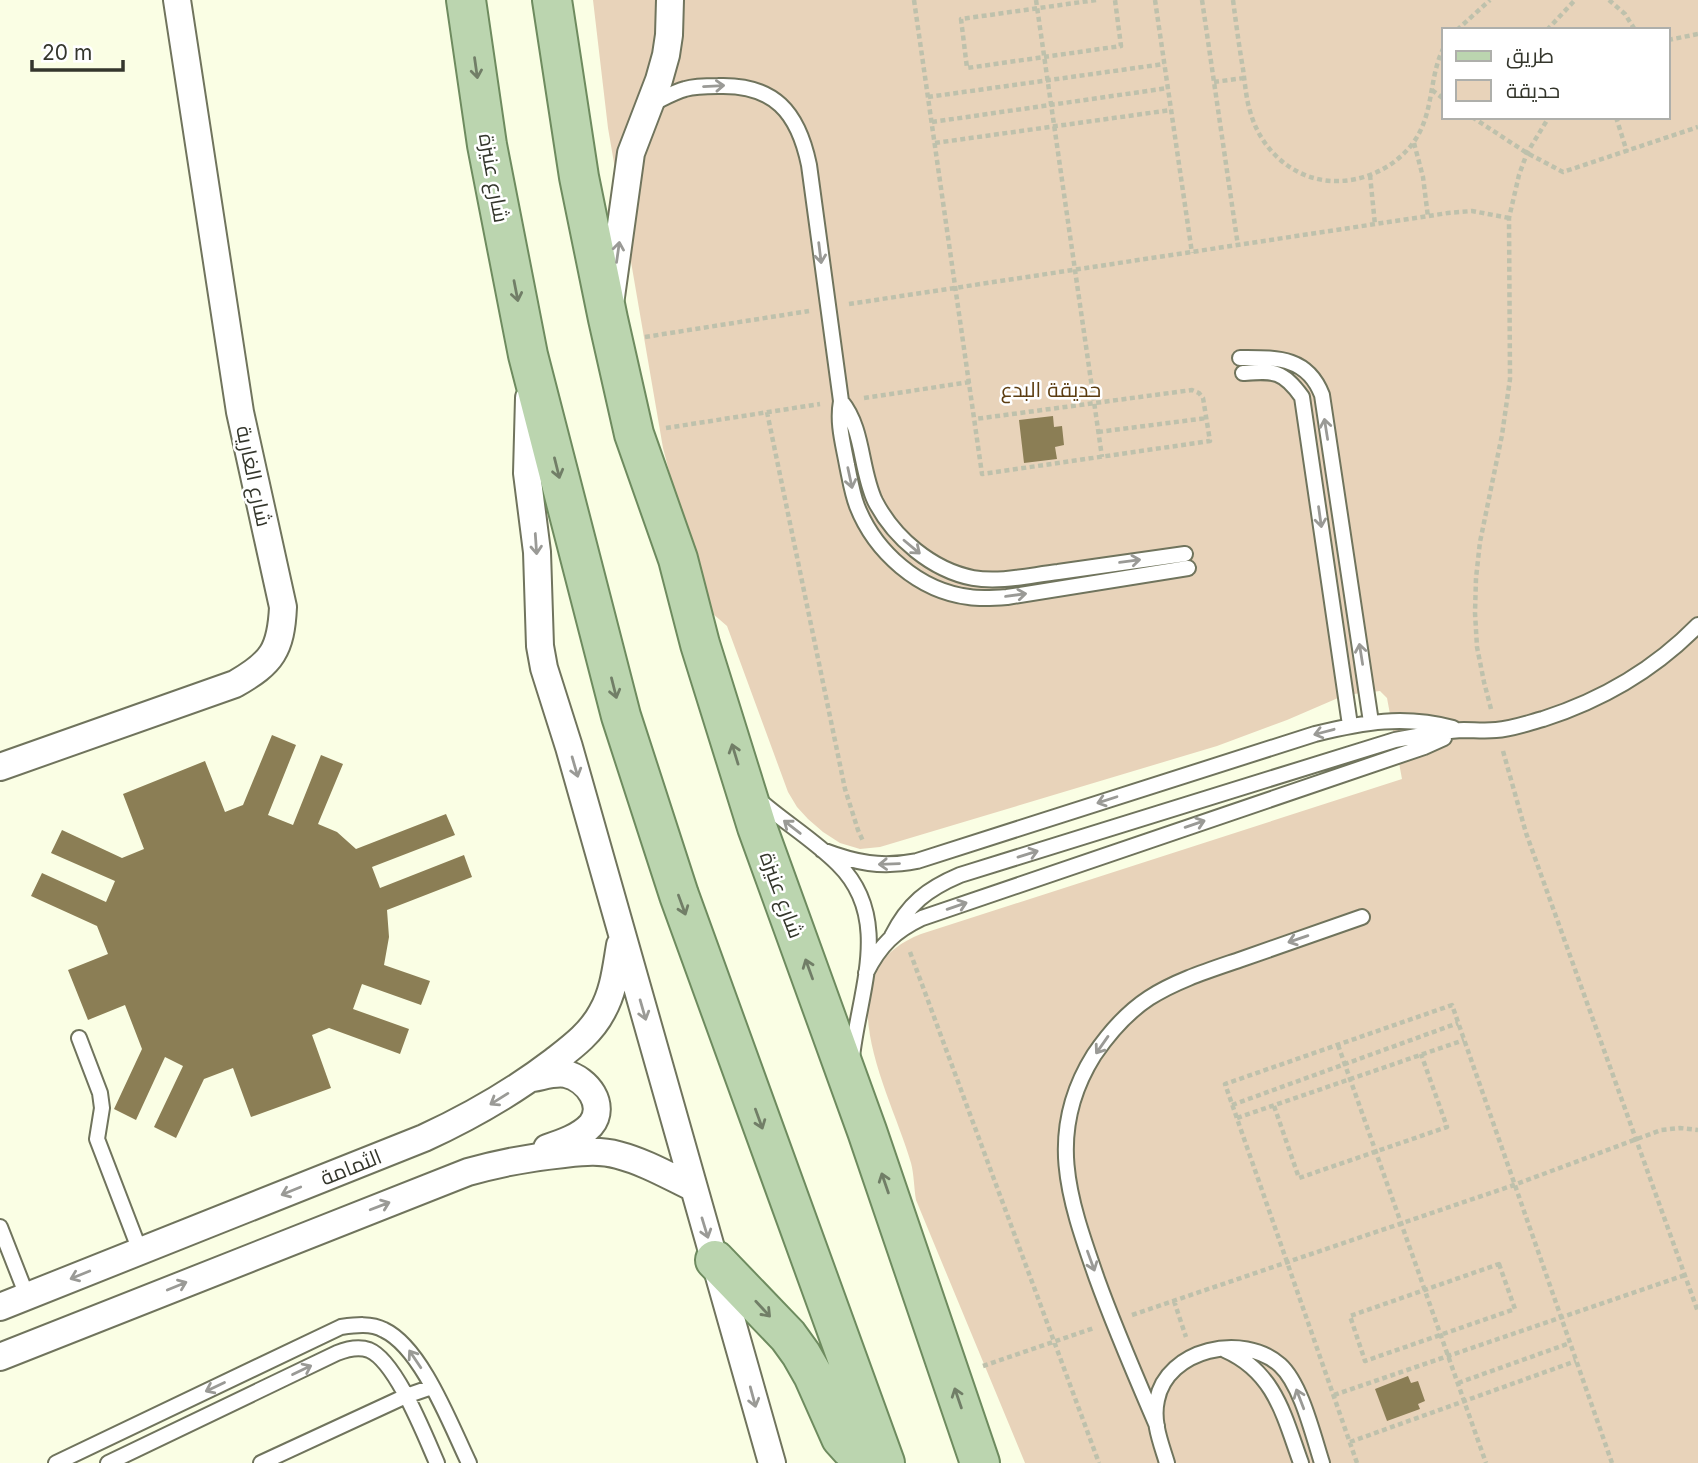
<svg xmlns="http://www.w3.org/2000/svg" width="1698" height="1463" font-family="Inter,Cairo,sans-serif">
	<style>
		.green { fill: #e8d3ba; fill-rule: evenodd }
		.building { fill: #8b7e55 }
		.lines { fill: none; stroke-linecap: round; stroke-linejoin: round }
		.lane-casing { stroke: #70745d; stroke-width: 18 }
		.street-casing { stroke: #70745d; stroke-width: 30 }
		.primary-casing { stroke: #6e8b5f; stroke-width: 42 }
		.path { stroke: #bec1ac; stroke-width: 4.5; stroke-dasharray: 5 3.5; stroke-linecap: butt }
		.lane { stroke: #fff; stroke-width: 14 }
		.street { stroke: #fff; stroke-width: 26 }
		.primary { stroke: #bbd5af; stroke-width: 38 }
		.oneway { stroke: #717e67 }
		.oneway2 { stroke: #9a9a96 }
		.labels { text-anchor: middle; dominant-baseline: central; stroke-width: 5; stroke-linejoin: round; paint-order: stroke }
		.street-label { font-size: 21px; fill: #34362c; stroke: #fff }
		.park-label { font-size: 21px; fill: #5c3d11; stroke: #fff }
	</style>
	<rect width="100%" height="100%" fill="#fafee4"/>
	<path class="green" d="M593,0H1698V1463H1025L916,1200C914,1188 914,1174 911,1163C891,1092 819,974 921,934L1402,779L1387,698L1380,691L1345,695L1287,720L1217,746L880,847L860,849L840,843L823,832L808,819L797,807L788,792L727,626L705,607L663,448L608,128ZM1444,30H1668V117H1444Z"/>
	<path class="building" d="M1053,416L1054,427L1062,426L1064,445L1055,447L1057,459L1024,463L1019,420Z
		M272,735L296,745L268,815L293,825L321,755L343,764L318,824L337,832L356,849L446,814L455,835L372,867L380,888L464,855L472,877L387,910L389,937L384,965L430,981L421,1005L362,984L353,1009L409,1029L400,1054L329,1028L312,1035L331,1088L251,1117L233,1068L204,1079L176,1138L154,1127L183,1066L165,1057L136,1120L114,1109L142,1049L125,1005L88,1020L68,970L108,954L97,926L31,896L42,873L106,902L115,881L51,853L62,830L122,858L144,849L123,794L205,761L225,812L243,805Z
		M1408,1376L1411,1383L1418,1381L1425,1401L1418,1404L1420,1409L1387,1421L1375,1389Z"/>
	<g class="lines">
		<g class="lane-casing">
			<path id="lane" d="M651,104C662,99 674,92 685,89C695,86 707,86 718,86C774,84 798,112 809,165L841,401C837,423 843,443 847,465C850,479 852,493 857,506C875,552 919,591 969,597C981,599 994,598 1007,597L1188,568
				M1240,358C1276,358 1307,356 1322,395L1371,722
				M1243,373C1274,371 1283,370 1302,397L1350,725
				M841,401C864,429 860,469 875,501C894,538 932,570 973,578C1000,583 1031,575 1058,572C1100,566 1142,560 1185,554
				M759,800C784,822 814,840 838,864C893,918 859,992 852,1057
				M822,850C856,863 881,868 917,861L1315,734C1364,722 1404,715 1453,728
				M892,936C908,904 927,889 960,875L1395,740C1417,736 1441,731 1464,730C1474,730 1485,731 1496,730C1512,729 1528,723 1543,719C1602,700 1655,669 1698,625
				M866,973C880,945 895,931 922,918L1424,747L1444,738
				M79,1038L100,1093L102,1108L97,1139L140,1251
				M0,1227L27,1296
				M1225,1350C1275,1372 1284,1416 1301,1463
				M1157,1426C1136,1377 1115,1329 1097,1279C1069,1199 1045,1133 1094,1055C1109,1033 1126,1013 1149,998C1177,980 1210,970 1242,959C1282,945 1322,931 1362,917
				M56,1463L341,1327C356,1325 371,1323 384,1330C422,1348 451,1426 469,1463
				M108,1463L337,1353C347,1349 358,1346 369,1350C396,1361 425,1436 437,1463
				M261,1463L406,1396L432,1387
				M1167,1463C1161,1443 1152,1422 1157,1400C1167,1349 1243,1332 1280,1365C1301,1384 1313,1435 1322,1463"/>
		</g>
		<g class="street-casing">
			<path id="street" d="M611,297L631,153L659,80L666,55L669,35L670,0
				M529,398L527,473L537,552L540,646L544,668L569,747L772,1463
				M0,767L235,684C272,663 281,650 283,607L240,412L177,0
				M533,1078C544,1076 555,1072 566,1074C587,1079 607,1105 591,1125C580,1137 562,1143 547,1148
				M0,1307L424,1138C472,1116 512,1093 554,1061C572,1047 591,1033 602,1012C614,991 616,968 620,945
				M0,1357L468,1172C500,1163 531,1157 564,1154C583,1152 600,1150 618,1155C645,1162 669,1176 694,1188"/>
		</g>
		<g class="primary-casing">
			<path id="primary" d="M466,0L487,145L528,355L621,716L679,895L885,1463
				M552,0L579,177L608,319L634,434L678,559L700,644L757,827L867,1131L980,1463
				M715,1260L788,1336L801,1354L813,1375L841,1438L850,1448L868,1463"/>
		</g>
		<path class="path" d="M914,0L982,474L1210,441L1203,398L1199,393L1192,390L975,419
			M1036,0L1102,457
			M1096,0L961,19L967,68L1121,46L1115,0
			M1155,0L1192,253
			M1202,0L1238,246
			M1233,0C1236,23 1239,46 1243,69C1245,83 1246,98 1250,111C1261,152 1297,183 1340,181C1368,180 1396,166 1413,143C1435,113 1428,78 1444,47
			M1609,0L1625,14L1635,30
			M1457,30L1490,0
			M1547,30L1575,0
			M1668,40L1698,34
			M1214,82L1244,78
			M1432,90L1444,99
			M928,97L1164,64
			M1472,117L1527,153L1563,172L1698,127
			M1616,117L1627,152
			M932,122L1168,88
			M935,143L1171,110
			M1414,143L1423,177L1428,217
			M1370,175L1375,225
			M849,304L1448,213L1472,211L1509,218
			M645,337L809,311
			M864,398L970,382
			M767,412L845,789L858,830L863,841
			M666,428L820,404
			M1098,432L1207,418
			M1491,709L1484,682L1477,647L1475,613L1476,578L1480,542L1502,435L1510,379L1509,218L1519,175L1527,153L1549,117
			M1503,751L1526,833L1698,1312
			M910,952L1099,1463
			M1338,1045L1486,1463
			M1232,1105L1458,1023
			M1274,1106L1299,1178L1447,1127L1421,1054
			M1237,1118L1464,1040
			M1499,1264L1515,1309L1365,1361L1350,1316Z
			M1174,1301L1186,1337
			M1132,1315L1514,1185L1661,1130L1680,1128L1698,1130
			M983,1366L1094,1328
			M1458,1383L1570,1343
			M1334,1395L1685,1275
			M1350,1442L1576,1361
			M1357,1463L1225,1084L1452,1005L1612,1463"/>
		<use href="#lane" class="lane"/>
		<use href="#street" class="street"/>
		<use href="#primary" class="primary"/>
	</g>
	<defs><path id="oneway-shaft" d="M-6 0H5M1.5-3L5.5 0L1.5 3" fill="none" stroke-width="1.6" stroke-linecap="round" stroke-linejoin="round" transform="scale(1.75)"/></defs>
	<g class="oneway">
		<use href="#oneway-shaft" transform="translate(476 68) rotate(82)"/>
		<use href="#oneway-shaft" transform="translate(516 291) rotate(79)"/>
		<use href="#oneway-shaft" transform="translate(557 468) rotate(76)"/>
		<use href="#oneway-shaft" transform="translate(614 688) rotate(76)"/>
		<use href="#oneway-shaft" transform="translate(735 754) rotate(-107)"/>
		<use href="#oneway-shaft" transform="translate(682 905) rotate(70)"/>
		<use href="#oneway-shaft" transform="translate(809 969) rotate(-110)"/>
		<use href="#oneway-shaft" transform="translate(759 1119) rotate(70)"/>
		<use href="#oneway-shaft" transform="translate(885 1183) rotate(-109)"/>
		<use href="#oneway-shaft" transform="translate(763 1309) rotate(47)"/>
		<use href="#oneway-shaft" transform="translate(958 1398) rotate(-109)"/>
	</g>
	<g class="oneway2">
		<use href="#oneway-shaft" transform="translate(714 86) rotate(-3)"/>
		<use href="#oneway-shaft" transform="translate(618 252) rotate(-82)"/>
		<use href="#oneway-shaft" transform="translate(820 253) rotate(83)"/>
		<use href="#oneway-shaft" transform="translate(1326 429) rotate(-99)"/>
		<use href="#oneway-shaft" transform="translate(850 478) rotate(78)"/>
		<use href="#oneway-shaft" transform="translate(1320 517) rotate(82)"/>
		<use href="#oneway-shaft" transform="translate(536 544) rotate(86)"/>
		<use href="#oneway-shaft" transform="translate(912 547) rotate(40)"/>
		<use href="#oneway-shaft" transform="translate(1130 561) rotate(-8)"/>
		<use href="#oneway-shaft" transform="translate(1016 595) rotate(-8)"/>
		<use href="#oneway-shaft" transform="translate(1361 654) rotate(-99)"/>
		<use href="#oneway-shaft" transform="translate(1324 732) rotate(165)"/>
		<use href="#oneway-shaft" transform="translate(575 767) rotate(74)"/>
		<use href="#oneway-shaft" transform="translate(1107 800) rotate(162)"/>
		<use href="#oneway-shaft" transform="translate(1195 824) rotate(-19)"/>
		<use href="#oneway-shaft" transform="translate(792 827) rotate(-142)"/>
		<use href="#oneway-shaft" transform="translate(1028 854) rotate(-17)"/>
		<use href="#oneway-shaft" transform="translate(889 864) rotate(178)"/>
		<use href="#oneway-shaft" transform="translate(957 906) rotate(-19)"/>
		<use href="#oneway-shaft" transform="translate(1298 939) rotate(161)"/>
		<use href="#oneway-shaft" transform="translate(643 1010) rotate(74)"/>
		<use href="#oneway-shaft" transform="translate(1102 1045) rotate(125)"/>
		<use href="#oneway-shaft" transform="translate(499 1099) rotate(148)"/>
		<use href="#oneway-shaft" transform="translate(291 1191) rotate(158)"/>
		<use href="#oneway-shaft" transform="translate(380 1206) rotate(-21)"/>
		<use href="#oneway-shaft" transform="translate(705 1228) rotate(73)"/>
		<use href="#oneway-shaft" transform="translate(1091 1261) rotate(70)"/>
		<use href="#oneway-shaft" transform="translate(80 1275) rotate(158)"/>
		<use href="#oneway-shaft" transform="translate(177 1286) rotate(-22)"/>
		<use href="#oneway-shaft" transform="translate(415 1359) rotate(-124)"/>
		<use href="#oneway-shaft" transform="translate(302 1370) rotate(-26)"/>
		<use href="#oneway-shaft" transform="translate(215 1387) rotate(155)"/>
		<use href="#oneway-shaft" transform="translate(753 1397) rotate(75)"/>
		<use href="#oneway-shaft" transform="translate(1300 1399) rotate(-111)"/>
	</g>
	<g class="labels">
		<g class="street-label">
			<text transform="translate(494 178) rotate(80)">شارع عنيزة</text>
			<text transform="translate(254 476) rotate(78)">شارع الغارية</text>
			<text transform="translate(782 895) rotate(70)">شارع عنيزة</text>
			<text transform="translate(351 1167) rotate(-22)">الثمامة</text>
		</g>
		<g class="park-label">
			<text x="1051" y="389">حديقة البدع</text>
		</g>
	</g>
	<rect x="1442" y="28" width="228" height="91" fill="#ffffff" stroke="#aeafab" stroke-width="2"/>
	<rect x="1456" y="51" width="35" height="10" fill="#bbd5af" stroke="#aeafab" stroke-width="2"/>
	<text x="1506" y="63" font-size="21" fill="#34362c">طريق</text>
	<rect x="1456" y="80" width="35" height="21" fill="#e8d3ba" stroke="#aeafab" stroke-width="2"/>
	<text x="1506" y="98" font-size="21" fill="#34362c">حديقة</text>
	<path d="M32 60v10h91v-10" fill="none" stroke="#34362c" stroke-width="3.5"/>
	<text x="42" y="60" font-size="21" fill="#34362c" stroke="#ffffff" stroke-width="5" paint-order="stroke">20 m</text>
</svg>
